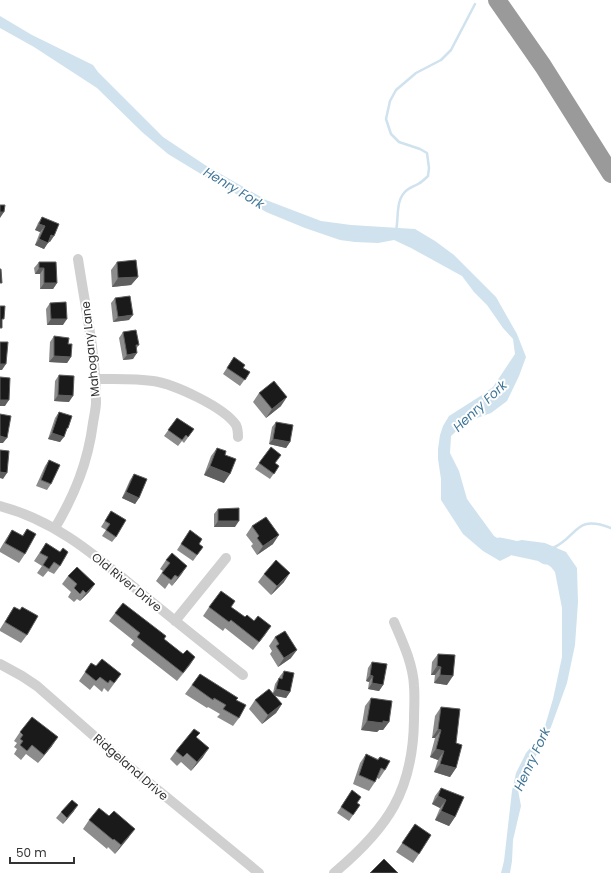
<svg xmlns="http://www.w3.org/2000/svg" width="611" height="873" font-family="Poppins,sans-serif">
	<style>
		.water { fill: #cfe2ee }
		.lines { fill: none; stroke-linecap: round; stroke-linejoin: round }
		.stream { stroke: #cfe2ee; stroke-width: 2.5 }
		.river { stroke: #cfe2ee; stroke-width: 15 }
		.street { stroke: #d0d0d0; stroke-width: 10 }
		.highway { stroke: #9a9a9a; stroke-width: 18 }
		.wall { fill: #8c8c8c }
		.shaded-wall { fill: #5f5f5f }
		.building { fill: #1a1a1a; stroke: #5f5f5f }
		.labels { text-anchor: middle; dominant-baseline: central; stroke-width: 4; stroke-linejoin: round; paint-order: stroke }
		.street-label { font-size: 12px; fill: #333; stroke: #fff }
		.water-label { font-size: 13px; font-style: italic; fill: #3f7597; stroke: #fff }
	</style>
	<rect width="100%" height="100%" fill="#fff"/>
	<path class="water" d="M0,16L32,35L93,65L98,72L163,137L205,165L266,200L321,221L351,225L415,229L435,241L454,255L496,297L517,334L526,357L519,376L507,401L491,413L466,422L451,436L450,453L459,471L467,499L494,536L506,543L522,540L545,543L566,552L577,568L578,602L575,645L567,683L551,727L518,790L521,806L513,840L512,861L510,873H501L504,861L512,791L516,773L526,753L536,741L545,726L553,699L562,657V608L555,572L551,567L529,552L520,548L510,556L500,561L483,551L463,534L441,500V479L438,459V449L440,435L443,426L449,416L482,395L493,387L515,354L513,339L503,328L487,305L474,292L462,276L411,248L394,240L378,243L355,242L340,240L305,228L266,212L242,197L219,185L168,154L142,132L97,88L34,47L0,28Z"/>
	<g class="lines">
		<path class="stream" d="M396,231C399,218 395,199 407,190C411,187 415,186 418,184C422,182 425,179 428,176L429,168L427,153L420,149L399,142L391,134L386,119L390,101L396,90L416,73L441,60L451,50L475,4
			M553,548C579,536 574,514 611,528"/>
		<path class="river" d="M500,545L541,554L546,557"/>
		<path class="street" d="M95,379C114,379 134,378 153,381C174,384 224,407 236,425C238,429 238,433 238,437
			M0,506C57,521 97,557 141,593C175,621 209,648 243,675
			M55,528C75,494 88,462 93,423C94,416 96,409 96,402C96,354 85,306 78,259
			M175,621L226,558
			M0,664L22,676L37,686L126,764L259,873
			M334,873C388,828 413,791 414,720C414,709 415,697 414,686C413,664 403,643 394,622"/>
		<path class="highway" d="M497,0L543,66L611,174"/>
	</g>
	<path class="wall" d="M42,217L50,242L48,241L44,249L35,245L40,232L35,230L38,223Z
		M39,262L57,283L53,289H40V274H35L34,268Z
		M117,262L138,277L131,285L112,287L111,270Z
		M115,298L129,320L113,322L111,303Z
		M50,303L63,325H47L46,309Z
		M123,332L139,345L136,349L133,359L123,360L119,338Z
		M54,336L68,344L71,357L67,363L49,362L50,342Z
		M234,357L243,368L250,372L240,386L223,374Z
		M59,375L69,402L54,401L55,381Z
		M259,393L281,406L266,418L253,402Z
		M59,412L68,428L60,442L48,439L55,418Z
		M177,418L194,429L184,443L182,441L178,446L164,436Z
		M276,422L290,442L286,448L269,444L272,427Z
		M271,447L275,463L279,466L270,479L255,469Z
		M217,448L225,455L224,483L204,475L211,456Z
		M49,460L51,484L47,490L36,486L45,466Z
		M134,474L139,498L135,504L122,498L130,480Z
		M218,509L235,527H214V514Z
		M111,511L116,537L112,542L102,536L106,530L101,527Z
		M252,526L273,544L257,555L251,546L253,544L246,535Z
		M27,529L25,554L19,563L0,552V549L6,539L12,530L22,536Z
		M190,530L199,544L203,547L193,561L177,550Z
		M46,543L60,566L54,574L48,571L43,577L37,573L42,566L34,561Z
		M166,560L187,566L172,586L169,583L165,589L156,581L163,571L160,569Z
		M264,574L284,582L271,595L258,582Z
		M68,576L95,584L89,592L80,601L77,599L74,602L68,597L71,592L62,584Z
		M14,607L20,610L22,607L27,635L21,643L0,631V629Z
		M209,607H231L245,617L271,626L253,650L225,628L223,631L203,616Z
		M115,613L164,639L183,654L195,657L177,681L131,645L134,641L109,621Z
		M275,637L291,658L278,667L270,654L272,651L269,646Z
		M438,654L447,685L434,683L435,675H431L432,662Z
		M372,662L383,685L379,691L368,689L369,682L366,681L368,668Z
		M96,666L121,674L108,692L104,688L102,692L94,685L90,690L79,681L85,672Z
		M284,671L290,692L286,698L275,696L282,704L276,713L262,724L249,709L255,700L273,693L275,684L279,678L280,676Z
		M200,674L236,700L239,718L233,726L217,717L220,714L208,707L207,708L185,694Z
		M371,698L389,722L383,730H379L377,732L361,730L365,706Z
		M441,707L456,743V768L450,777L434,772L438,760L430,757L435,738H432L435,716Z
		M20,732L52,746L38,763L26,754L21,760L14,754L17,749L14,747L17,743L14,741Z
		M200,733L196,737L203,757L191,771L181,762L177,766L170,759L176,751Z
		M366,754L378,759L380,757L385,770L379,779L377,778L375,782L369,791L353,784L360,763Z
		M441,788L455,817L449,826L435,820L440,808L432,804L435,796Z
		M352,790L357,803L360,805L349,821L337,813Z
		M74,811L63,824L56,818L61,812Z
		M89,820L129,837L115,854L108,847L107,849L83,829Z
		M415,824L419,854L413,863L396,852Z"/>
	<path class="shaded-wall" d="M0,212H4L0,218Z
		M39,224L45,226L40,232L35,230Z
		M51,235L54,236L50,242L47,241Z
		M39,239L48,243L44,249L35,245Z
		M39,268H44L40,274H35Z
		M138,277L131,285L112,287L118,278Z
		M44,283H57L53,289H40Z
		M133,315L129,320L113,322L118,317Z
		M51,319H67L63,325H47Z
		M137,353L133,359L123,360L127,355Z
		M54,356L71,357L67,363L49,362Z
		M0,364H6L2,370H0Z
		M58,395L73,396L69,402L54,401Z
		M287,397L281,406L266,418L272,409Z
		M0,400H9L5,406H0Z
		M52,433L64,437L60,442L48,439Z
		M0,436L7,438L3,443H0Z
		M273,439L290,442L286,448L269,444Z
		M210,466L230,474L224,483L204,475Z
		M0,472L7,473L3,479L0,478Z
		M126,492L139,498L135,504L122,498Z
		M218,521H239L235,527H214Z
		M279,535L273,544L257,555L263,546Z
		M187,566L181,575L172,586L178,577Z
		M290,573L284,582L271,595L277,586Z
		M95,584L89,592L80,601L86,593Z
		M271,626L265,635L253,650Z
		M297,650L291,658L278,667L284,658Z
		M195,657L190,665L177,681Z
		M437,666L441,667L435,675H431Z
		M370,675L373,676L369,682L366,681Z
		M440,675L453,676L447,685L434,683Z
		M372,683L383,685L379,691L368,689Z
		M276,689L290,692L286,698L272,695Z
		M282,704L276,713L262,724L268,715Z
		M367,721H383L389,722L383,730H379L377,732L361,730Z
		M438,729L441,730L435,738H432Z
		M58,737L52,746L38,763L44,755Z
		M209,748L203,757L191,771L197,762Z
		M436,749L444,751L438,760L430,757Z
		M440,764L456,768L450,777L434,772Z
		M438,796L446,800L440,808L432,804Z
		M78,805L74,811L63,824L67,818Z
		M441,811L455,817L449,826L435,820Z
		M135,829L129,837L115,854L121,845Z"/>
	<path class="building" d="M0,205H5L4,212H0Z
		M42,217L59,224L54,236L51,235L48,243L39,239L45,226L39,224Z
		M136,260L138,277L118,278L117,262Z
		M39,262H56L57,283H44V268H39Z
		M0,269H1L2,283H0Z
		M130,296L133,315L118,317L115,298Z
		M66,302L67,319H51L50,303Z
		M0,306H5L4,319H2V328H0Z
		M136,330L139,345H136L137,353L127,355L123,332Z
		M54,336L69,338L68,344H72L71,357L54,356Z
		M0,342H8L6,364H0Z
		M234,357L245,365L243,368L250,372L245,380L227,368Z
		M59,375L74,376L73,396L58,395Z
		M0,377L10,378L9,400H0Z
		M274,381L287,397L272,409L259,393Z
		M59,412L72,416L68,428H67L64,437L52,433Z
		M0,414L11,416L7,438L0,436Z
		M177,418L194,429L188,437L186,435L182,440L168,430Z
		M276,422L293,425L290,442L273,439Z
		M271,447L281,455L275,463L279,466L274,474L259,463Z
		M217,448L226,451L225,455L236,459L230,474L210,466Z
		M0,450L9,451L7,473L0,472Z
		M49,460L60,465L51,484L41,480Z
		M134,474L147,479L139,498L126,492Z
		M239,508V521H218V509Z
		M111,511L126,520L116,537L106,530L110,524L105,521Z
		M266,517L279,535L263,546L257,538L259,536L252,526Z
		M27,529L36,534L25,554L5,543L12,530L23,536Z
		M190,530L202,539L199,544L203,547L197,555L181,544Z
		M46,543L60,552L63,548L68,552L60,566L54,562L49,569L43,565L48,557L40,553Z
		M172,553L187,566L178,577L175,575L171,580L162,573L170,563L166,560Z
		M276,560L290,573L277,586L264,574Z
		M77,567L95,584L86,593L83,590L80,594L74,588L77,584L68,576Z
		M221,591L235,601L231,607L245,617L247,615L254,621L258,616L271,626L259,642L231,620L229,622L209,607Z
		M123,603L166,636L164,639L183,654L187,650L195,657L183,673L137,637L140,633L115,613Z
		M14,607L20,610L22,607L38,616L27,635L5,622Z
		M285,631L297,650L284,658L276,646L279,644L275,637Z
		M438,654L455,655L453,676L440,675L441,667L437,666Z
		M102,659L121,674L114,683L110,680L108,683L100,677L96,681L85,672L91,663L96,666Z
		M372,662L387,664L383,685L372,683L373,676L370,675Z
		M284,671L294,673L290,692L276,689L279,678L282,679Z
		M200,674L238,698L236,700L246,705L239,718L223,709L226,705L214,698L213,700L192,685Z
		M269,689L282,704L268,715L255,700Z
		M371,698L392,701L389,722L383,721V723L367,721Z
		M441,707L460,709L456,743L462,745L456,768L440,764L444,751L436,749L441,730L438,729Z
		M32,717L58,737L44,755L32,745L27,751L20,745L23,741L20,739L23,735L20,732Z
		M194,729L200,733L196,737L209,748L197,762L187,753L183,757L176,751Z
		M366,754L378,760L380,757L390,761L385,770L381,768L375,782L359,775Z
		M441,788L464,797L455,817L441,811L446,800L438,796Z
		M352,790L361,797L357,803L360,805L353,815L341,807Z
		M72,800L78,805L67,818L61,812Z
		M99,808L109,816L114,811L135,829L121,845L114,839L113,840L89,820Z
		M415,824L431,835L419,854L402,843Z
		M384,859L398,873H370Z"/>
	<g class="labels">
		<g class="street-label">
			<text transform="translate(90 349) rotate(-96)">Mahogany Lane</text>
			<text transform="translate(127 582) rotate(39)">Old River Drive</text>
			<text transform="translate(131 767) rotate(41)">Ridgeland Drive</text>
		</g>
		<g class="water-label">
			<text transform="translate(234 188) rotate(31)">Henry Fork</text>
			<text transform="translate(480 406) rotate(-43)">Henry Fork</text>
			<text transform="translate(532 759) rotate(-65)">Henry Fork</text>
		</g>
	</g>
	<path d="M10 857v6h64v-6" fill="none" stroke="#333333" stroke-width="2"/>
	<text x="16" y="857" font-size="12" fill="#333333" stroke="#ffffff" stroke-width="3" paint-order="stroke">50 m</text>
</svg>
